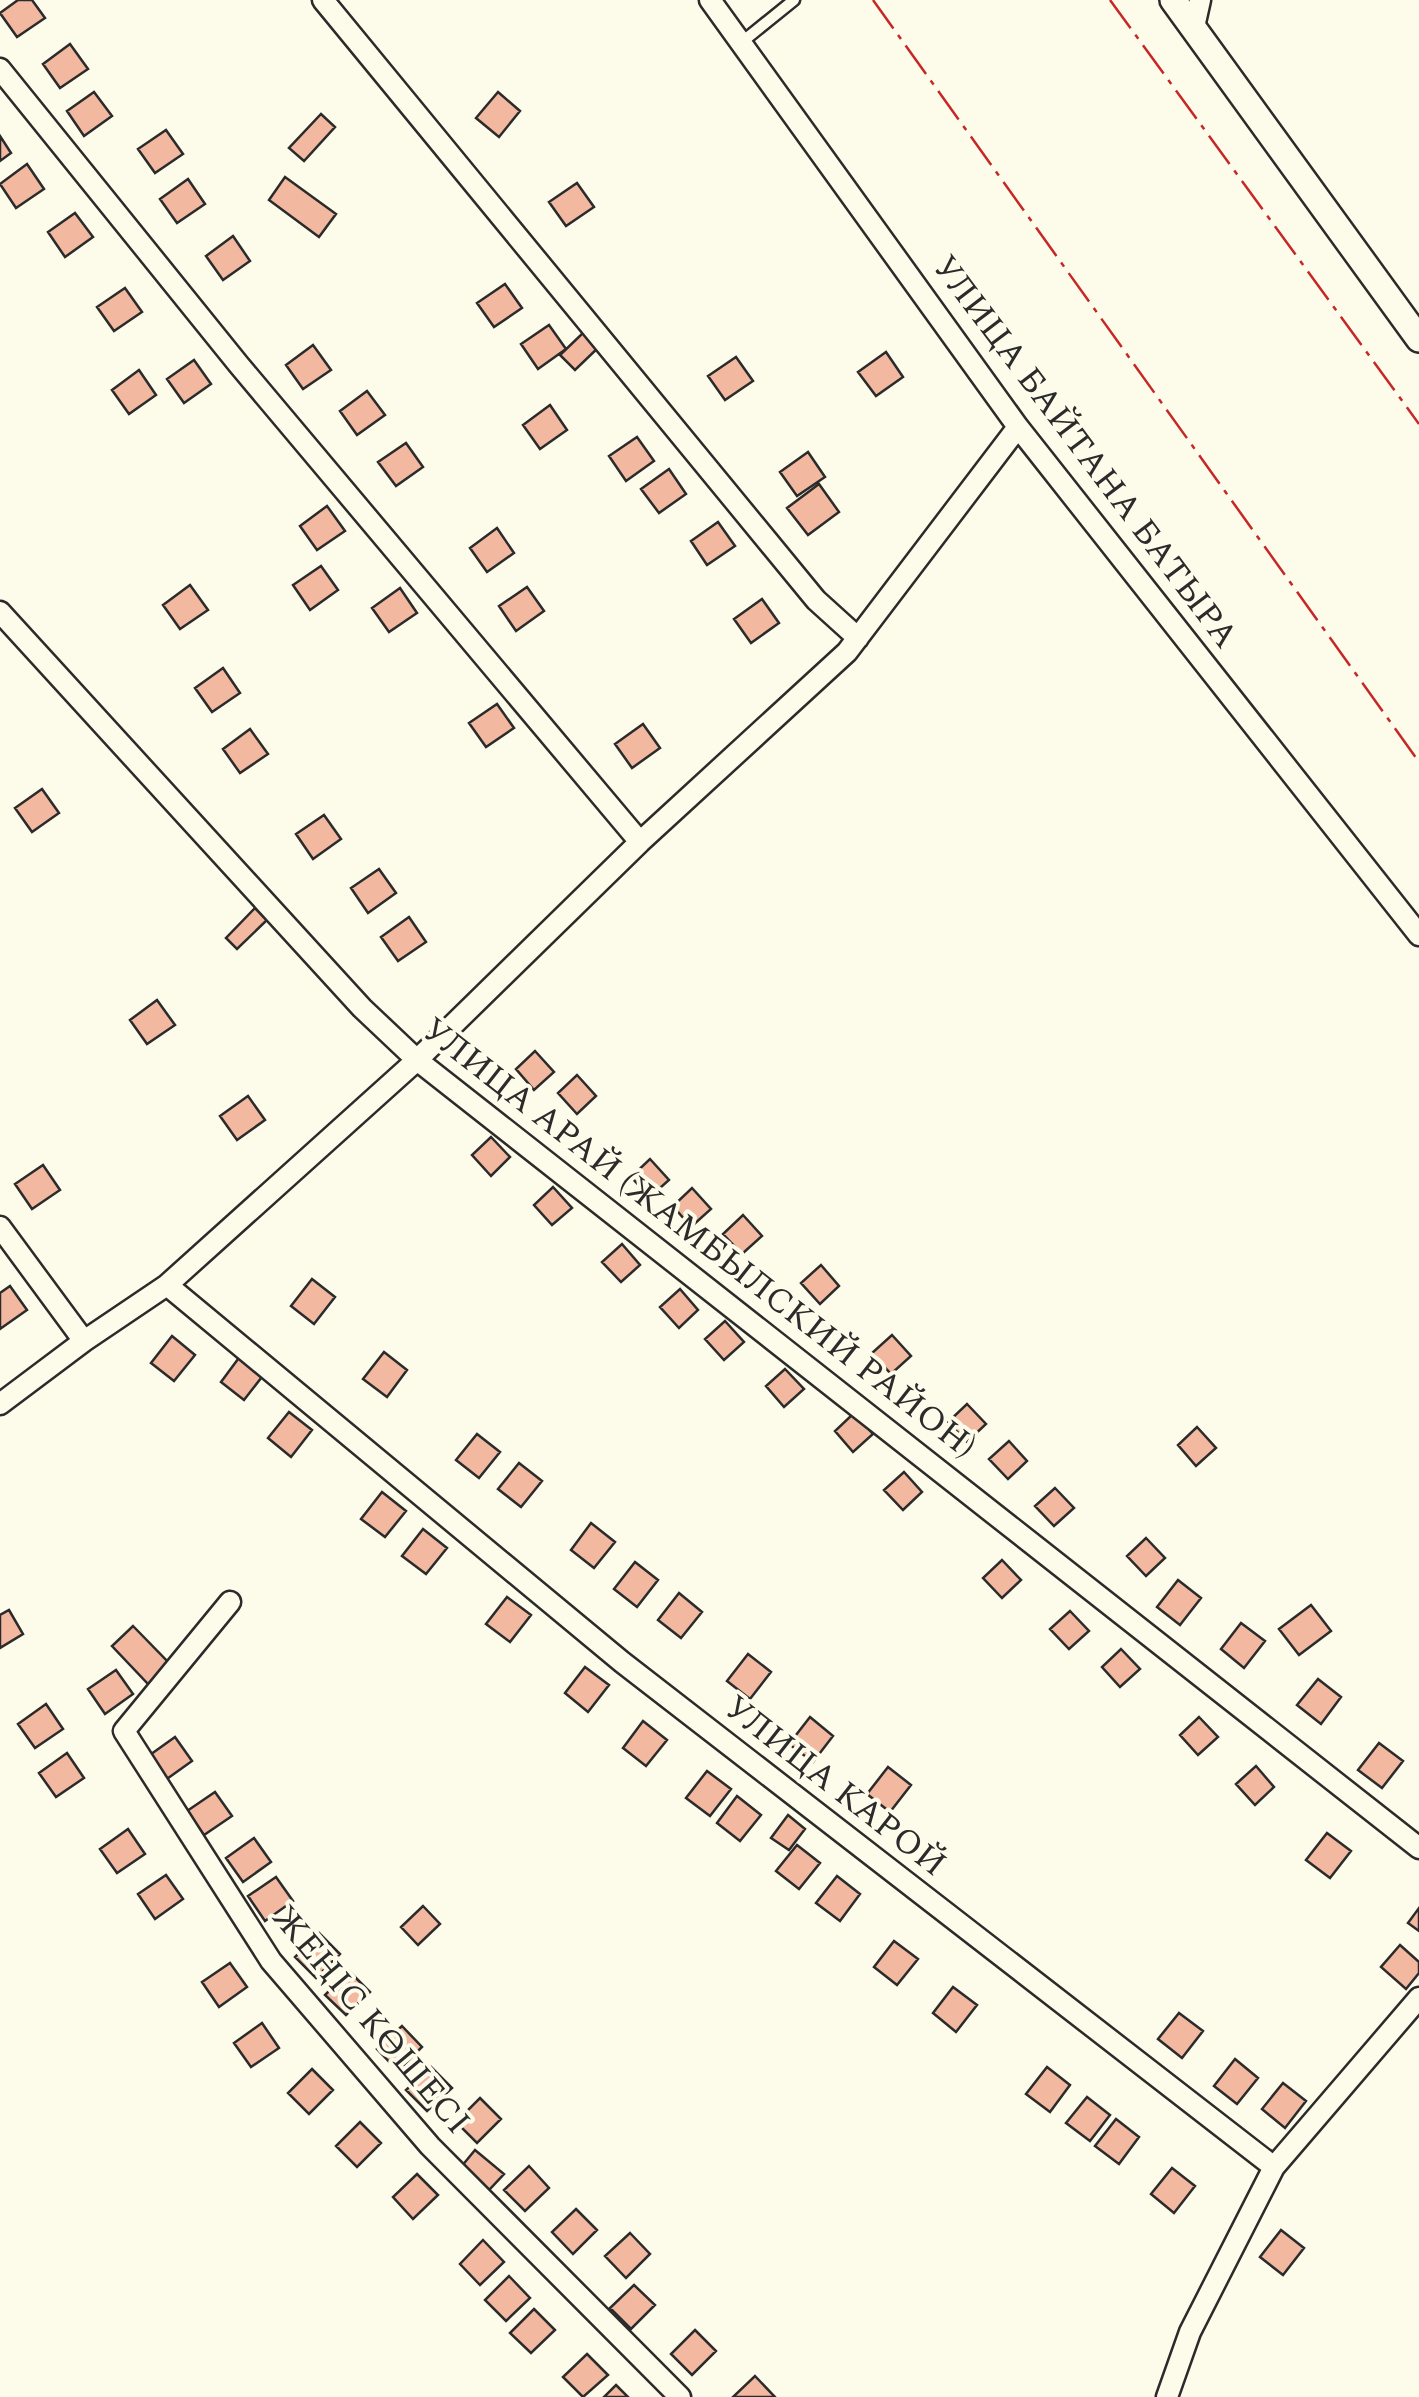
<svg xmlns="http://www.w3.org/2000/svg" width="1419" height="2397" font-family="Spectral,serif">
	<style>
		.building { fill: #f2b8a0; stroke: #2b2b2b; stroke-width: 2.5 }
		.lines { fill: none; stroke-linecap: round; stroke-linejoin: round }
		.service-casing { stroke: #2b2b2b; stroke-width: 15 }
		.minor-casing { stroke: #2b2b2b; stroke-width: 25 }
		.tertiary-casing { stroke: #2b2b2b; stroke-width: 30 }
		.service { stroke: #fdfbea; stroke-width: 10 }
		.minor { stroke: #fdfbea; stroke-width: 20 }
		.tertiary { stroke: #fdfbea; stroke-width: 25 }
		.power { stroke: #c62828; stroke-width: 2.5; stroke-dasharray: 35 8 5 8; stroke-linecap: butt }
		.labels { text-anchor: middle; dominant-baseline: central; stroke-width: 8; stroke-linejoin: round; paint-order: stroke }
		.street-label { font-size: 35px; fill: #2b2b2b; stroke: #fdfbea }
	</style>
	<rect width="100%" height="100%" fill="#fdfbea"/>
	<path class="building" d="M18,0H32L45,18L17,37L0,13Z
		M70,44L88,69L60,88L43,64Z
		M94,92L112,116L84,136L67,111Z
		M498,92L520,111L499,137L476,118Z
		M321,114L335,127L304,161L289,148Z
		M166,130L183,154L155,173L138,149Z
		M0,136L11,153L0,161Z
		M27,164L44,189L16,208L0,184Z
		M285,177L336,214L319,237L269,200Z
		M188,179L205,204L177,223L160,199Z
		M577,183L594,207L566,226L549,202Z
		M75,213L93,237L65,257L48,232Z
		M233,236L250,261L223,280L206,256Z
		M505,284L522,308L494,327L477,303Z
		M125,288L142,312L114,331L97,307Z
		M549,325L566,349L538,369L521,344Z
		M585,331L600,346L575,370L560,355Z
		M313,345L331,370L303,389L286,365Z
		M886,352L903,377L876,396L858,372Z
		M736,357L753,381L725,400L708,376Z
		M194,360L211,384L184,403L167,379Z
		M139,370L156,395L129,414L112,390Z
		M367,391L385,415L357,435L340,411Z
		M550,405L567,430L540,449L523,425Z
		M637,437L654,461L626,481L609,456Z
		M406,443L423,467L396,486L378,462Z
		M808,452L825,477L797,496L780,472Z
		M669,469L686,494L659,513L641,489Z
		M819,484L839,512L808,535L787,508Z
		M327,506L345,531L317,550L300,526Z
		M718,522L735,546L707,565L691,541Z
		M497,528L514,553L487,572L470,548Z
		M321,566L338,590L310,610L293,585Z
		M190,585L208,610L180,629L163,605Z
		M527,587L544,611L516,631L499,606Z
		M400,588L417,613L389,632L372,608Z
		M762,599L779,623L751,643L734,619Z
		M223,668L240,693L212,712L195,688Z
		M497,704L514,728L486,747L469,723Z
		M643,724L660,748L632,768L615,744Z
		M250,729L268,754L240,773L223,749Z
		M42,789L59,813L32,832L15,808Z
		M324,815L341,839L313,859L296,834Z
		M379,869L396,893L368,913L351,888Z
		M255,908L267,920L237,949L226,938Z
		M409,917L426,942L398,961L381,937Z
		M157,1000L175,1025L147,1044L130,1020Z
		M535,1051L554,1072L534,1090L516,1069Z
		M577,1075L596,1096L577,1114L558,1093Z
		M248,1096L265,1120L237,1140L220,1116Z
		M491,1137L510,1157L491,1176L472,1155Z
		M650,1159L669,1180L650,1197L631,1177Z
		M43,1165L60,1190L32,1209L15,1184Z
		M553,1187L572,1208L552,1225L534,1205Z
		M692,1188L711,1209L691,1227L673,1206Z
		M743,1215L762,1236L742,1254L723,1234Z
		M622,1244L640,1265L621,1282L602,1262Z
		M821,1265L839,1286L820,1304L801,1283Z
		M312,1279L335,1297L314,1324L291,1306Z
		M10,1286L27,1310L0,1329V1293Z
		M680,1289L698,1310L679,1328L660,1307Z
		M725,1321L744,1342L724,1360L705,1339Z
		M892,1335L911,1356L891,1374L872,1353Z
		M172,1336L195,1355L174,1381L151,1363Z
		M384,1352L407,1370L387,1397L363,1379Z
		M241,1355L265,1373L244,1400L221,1382Z
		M785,1369L804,1389L784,1407L766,1386Z
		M967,1404L986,1424L967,1442L948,1422Z
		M289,1412L312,1430L291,1457L268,1438Z
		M854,1413L873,1434L853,1452L835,1431Z
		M1197,1427L1216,1448L1196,1466L1178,1445Z
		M477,1434L500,1452L479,1478L456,1460Z
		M1009,1441L1027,1461L1008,1479L989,1459Z
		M519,1463L542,1481L521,1507L498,1489Z
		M904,1472L922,1492L903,1510L884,1490Z
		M1055,1488L1074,1508L1054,1526L1035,1506Z
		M382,1492L406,1511L385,1537L361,1519Z
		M591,1523L615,1542L594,1568L571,1550Z
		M423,1529L447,1548L426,1574L402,1556Z
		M1146,1538L1165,1558L1146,1576L1127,1556Z
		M1002,1560L1021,1580L1002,1598L983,1578Z
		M635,1562L658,1580L637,1607L614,1589Z
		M1178,1580L1201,1598L1180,1625L1157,1607Z
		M679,1593L702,1612L681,1638L658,1620Z
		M507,1597L531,1615L510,1642L486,1624Z
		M1311,1605L1331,1631L1299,1655L1279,1629Z
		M9,1610L23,1634L0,1648V1615Z
		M1070,1611L1089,1631L1069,1649L1050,1629Z
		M1241,1623L1265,1641L1244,1668L1221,1649Z
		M133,1626L171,1665L149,1685L112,1646Z
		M1121,1649L1140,1669L1120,1687L1102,1667Z
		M748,1654L771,1672L750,1699L727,1681Z
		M585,1667L609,1685L588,1712L565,1693Z
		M116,1670L133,1694L105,1714L88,1689Z
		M1318,1679L1341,1697L1321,1724L1297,1705Z
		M46,1704L63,1729L35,1748L18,1724Z
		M810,1717L833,1736L813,1762L789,1744Z
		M1199,1717L1218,1737L1198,1755L1180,1735Z
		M643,1721L667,1740L646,1766L623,1748Z
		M175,1737L192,1761L164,1781L147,1757Z
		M1379,1743L1403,1761L1382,1788L1358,1770Z
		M67,1753L84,1778L56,1797L39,1773Z
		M1256,1766L1274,1787L1255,1805L1236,1784Z
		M888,1767L911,1785L890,1812L867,1794Z
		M707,1771L731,1789L710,1816L686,1798Z
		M215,1792L232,1816L204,1835L187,1811Z
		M737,1796L761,1815L740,1841L717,1823Z
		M788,1815L805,1829L789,1850L771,1838Z
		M128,1829L145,1854L117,1873L100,1849Z
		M1327,1833L1351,1851L1330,1878L1306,1860Z
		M254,1838L271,1862L243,1882L226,1858Z
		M797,1845L820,1863L799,1889L776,1871Z
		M166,1875L183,1899L155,1919L138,1894Z
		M837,1876L860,1894L840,1921L816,1903Z
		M276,1877L293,1901L265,1921L248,1896Z
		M423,1906L440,1924L418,1945L401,1927Z
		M1419,1908V1931L1408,1923Z
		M319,1933L340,1954L316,1978L295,1957Z
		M894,1941L918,1959L897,1985L874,1967Z
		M1400,1945L1419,1962V1973L1406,1989L1381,1967Z
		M230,1963L247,1987L219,2007L202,1982Z
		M349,1971L370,1992L346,2015L325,1995Z
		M953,1987L977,2005L956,2032L933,2013Z
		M1179,2013L1203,2031L1182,2058L1158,2039Z
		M262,2023L279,2048L251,2067L234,2043Z
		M402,2026L422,2047L398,2071L377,2049Z
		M1235,2059L1258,2078L1237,2104L1214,2086Z
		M431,2067L452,2088L427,2111L406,2090Z
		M1047,2067L1070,2085L1050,2112L1026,2094Z
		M312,2069L333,2090L309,2114L288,2093Z
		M1283,2083L1306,2101L1285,2128L1262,2109Z
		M1087,2097L1110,2115L1090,2141L1066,2123Z
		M480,2098L501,2119L477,2143L456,2122Z
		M1116,2119L1139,2137L1119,2164L1095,2146Z
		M360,2122L381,2143L357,2167L336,2146Z
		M475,2150L504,2174L489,2190L461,2167Z
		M529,2166L549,2188L525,2211L504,2190Z
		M1172,2168L1195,2186L1174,2213L1151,2194Z
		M417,2174L438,2195L413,2219L393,2197Z
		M576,2209L597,2230L573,2254L552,2232Z
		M1281,2230L1304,2248L1283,2275L1260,2257Z
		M630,2233L650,2254L626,2278L605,2256Z
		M483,2240L504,2262L480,2285L460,2264Z
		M509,2276L530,2298L506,2321L485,2300Z
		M634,2285L655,2305L631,2329L610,2308Z
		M534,2309L555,2330L531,2353L510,2333Z
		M695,2330L716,2351L692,2375L671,2354Z
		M587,2354L608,2375L583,2397L563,2377Z
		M755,2376L775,2397H733Z
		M616,2385L628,2397H604Z"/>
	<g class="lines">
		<g class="service-casing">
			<path id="service" d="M742,42L794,0"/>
		</g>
		<g class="minor-casing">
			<path id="minor" d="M323,0L816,600L858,638
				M710,0L1018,427L1419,935
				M1194,27L1200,0
				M0,69L239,365L640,842
				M0,612L362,1008L417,1060L1419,1848
				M0,1227L84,1341
				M167,1285L622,1662L1274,2167L1190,2332L1167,2397
				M0,1404L84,1341L167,1285L417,1060L640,842L847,652L1018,427
				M230,1602L124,1731L271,1961L430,2146L680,2397
				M1274,2167L1419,1998"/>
		</g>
		<g class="tertiary-casing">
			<path id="tertiary" d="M1173,0L1419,339"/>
		</g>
		<use href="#service" class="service"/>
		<use href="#minor" class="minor"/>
		<use href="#tertiary" class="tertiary"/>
		<path class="power" d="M873,0L1419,762
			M1110,0L1419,424"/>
	</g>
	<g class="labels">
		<g class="street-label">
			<text transform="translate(1085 452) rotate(53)">УЛИЦА БАЙТАНА БАТЫРА</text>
			<text transform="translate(699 1238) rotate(38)">УЛИЦА АРАЙ (ЖАМБЫЛСКИЙ РАЙОН)</text>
			<text transform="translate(835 1786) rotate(38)">УЛИЦА КАРОЙ</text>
			<text transform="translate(371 2020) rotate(50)">ЖЕҢІС КӨШЕСІ</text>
		</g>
	</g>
</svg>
